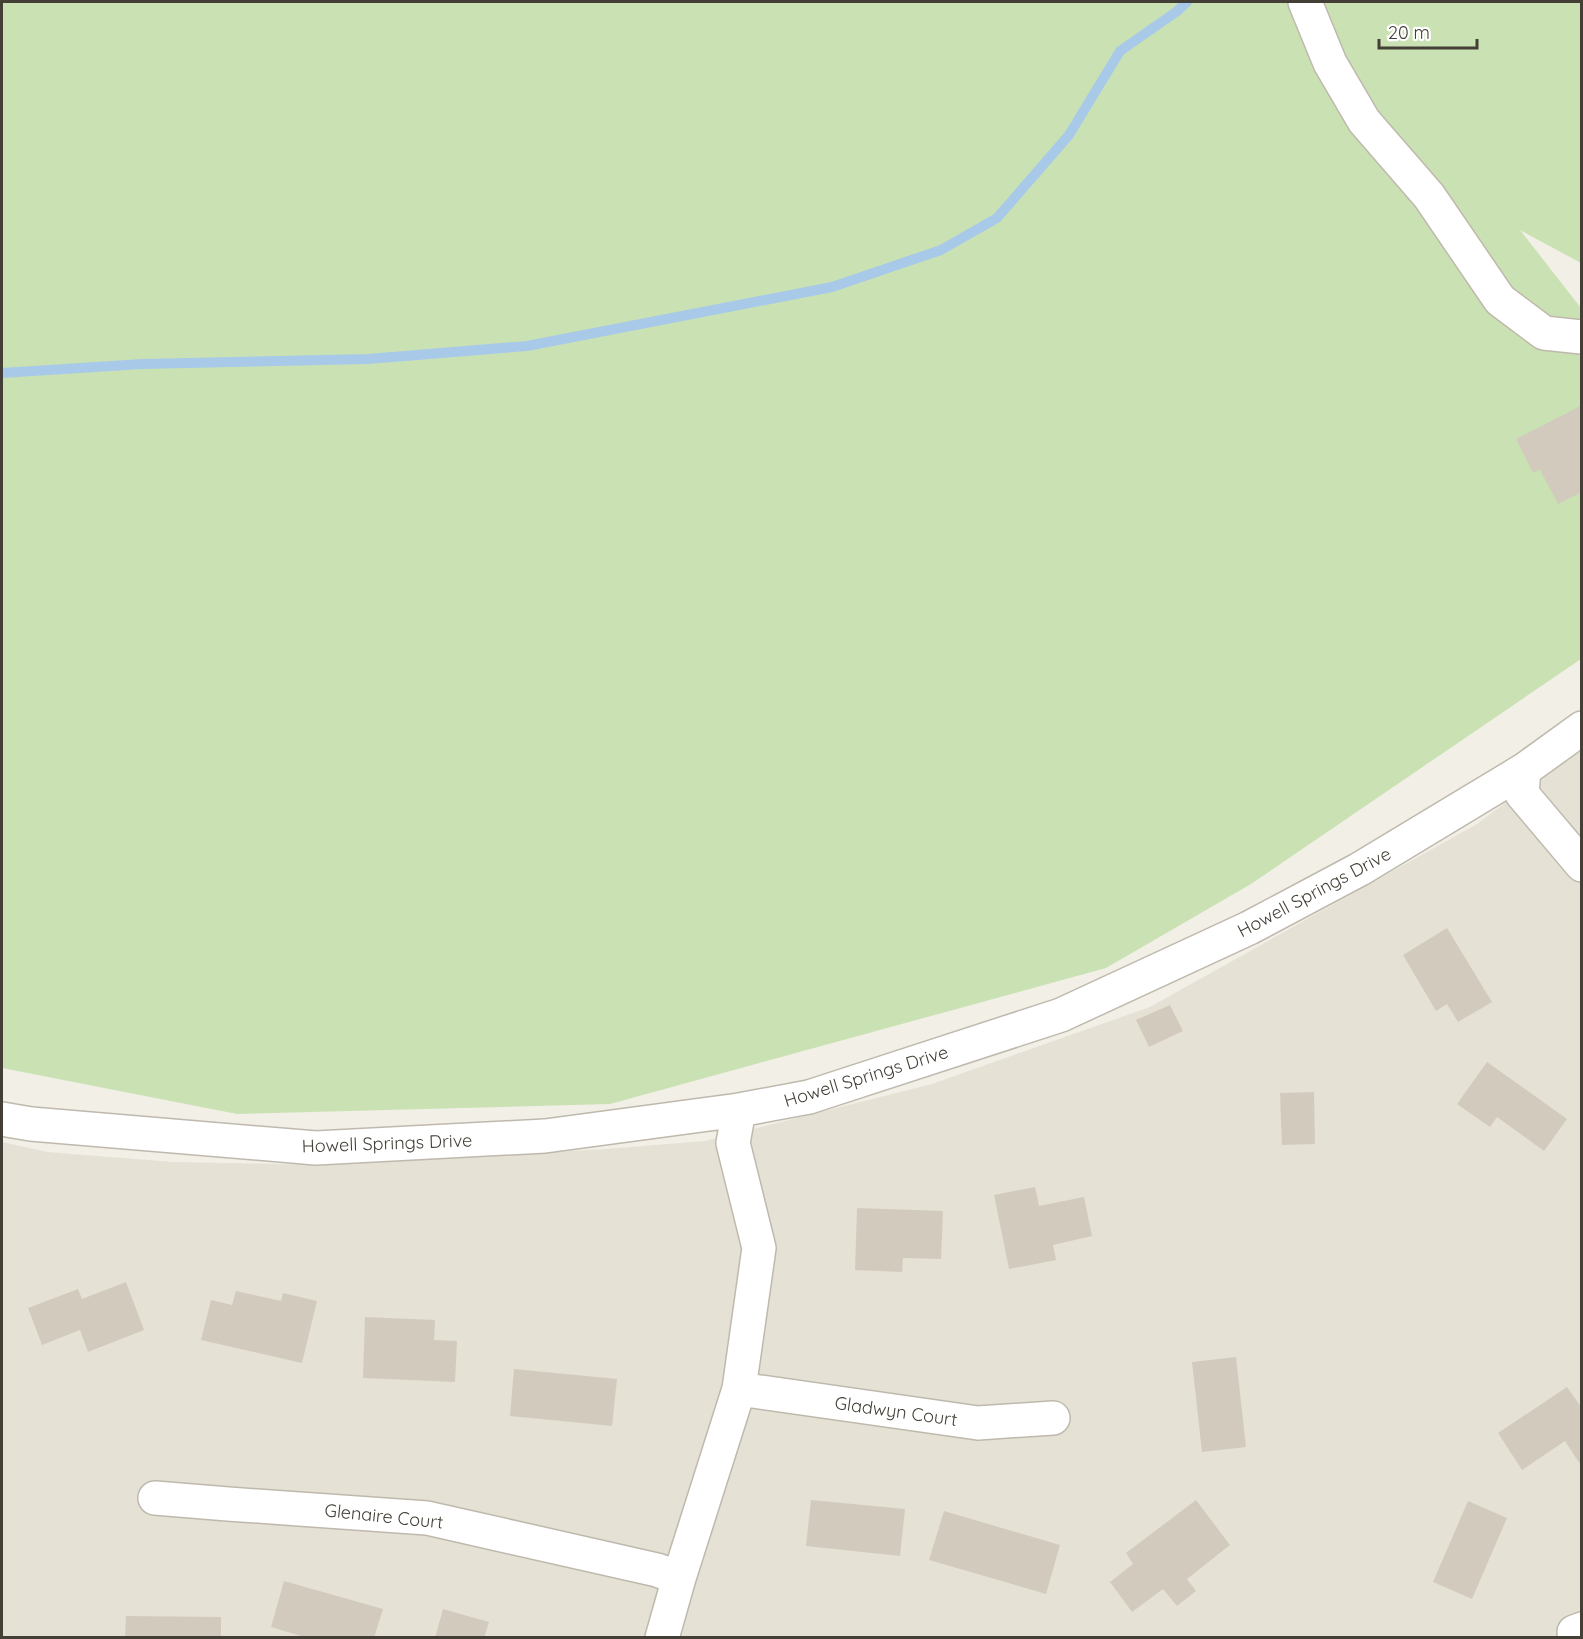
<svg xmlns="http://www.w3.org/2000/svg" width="1583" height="1639" font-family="Quicksand,sans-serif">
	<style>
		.residential { fill: #e5e1d5 }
		.green { fill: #cae2b3 }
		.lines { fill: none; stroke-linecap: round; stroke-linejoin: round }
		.stream { stroke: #a8cae8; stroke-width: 10 }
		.building { fill: #d2cbbd }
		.minor-casing { stroke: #bfb9ad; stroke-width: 36 }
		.minor { stroke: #fff; stroke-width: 33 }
		.labels { text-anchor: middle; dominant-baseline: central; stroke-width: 4.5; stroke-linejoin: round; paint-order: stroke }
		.street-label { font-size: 18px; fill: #433f36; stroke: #fff }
	</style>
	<rect width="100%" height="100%" fill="#f1efe6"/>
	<path class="residential" d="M1581,746V1637L2,1638V1142L47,1152L173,1162L329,1165L606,1149L705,1141L932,1084L1150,1007L1477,824Z"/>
	<path class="green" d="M2,2H1581V263L1520,230L1581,308V659L1251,884L1106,968L610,1104L237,1114L2,1068Z"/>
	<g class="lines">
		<path class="stream" d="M2,373L142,364L368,359L527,346L832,287L941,250L997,218L1069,135L1120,51L1176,12L1187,2"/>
	</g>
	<path class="building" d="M1582,405V492L1558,504L1540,470L1533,473L1516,439Z
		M1447,928L1492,1002L1458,1022L1447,1004L1436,1011L1403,955Z
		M1170,1005L1183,1031L1149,1047L1136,1020Z
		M1487,1062L1567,1119L1544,1151L1497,1117L1490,1127L1457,1104Z
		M1314,1092L1315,1144L1282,1145L1280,1093Z
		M1035,1187L1039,1206L1084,1197L1092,1236L1053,1245L1056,1260L1009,1269L994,1195Z
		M857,1208L943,1211L941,1259L903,1258L902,1272L855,1270Z
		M126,1282L144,1330L88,1352L80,1330L42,1345L28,1308L78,1289L82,1299Z
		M236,1291L281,1301L283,1293L317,1301L302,1363L201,1340L211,1300L232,1305Z
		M365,1317L435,1320L434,1340L457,1341L455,1382L363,1378Z
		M1236,1357L1246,1447L1202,1452L1192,1362Z
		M514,1369L617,1379L612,1426L510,1416Z
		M1567,1387L1582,1408V1467L1565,1441L1522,1470L1498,1433Z
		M811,1500L905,1509L900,1556L806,1546Z
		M1196,1500L1230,1545L1187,1579L1196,1591L1177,1606L1163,1589L1132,1612L1110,1582L1133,1564L1126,1553Z
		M1468,1501L1507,1518L1472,1599L1433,1582Z
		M944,1511L1060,1545L1046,1594L929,1560Z
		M284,1581L383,1609L374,1638H308L271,1627Z
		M443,1609L489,1622L484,1638H435Z
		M126,1616L221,1617V1638H125Z"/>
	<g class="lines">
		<g class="minor-casing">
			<path id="minor" d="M1305,2L1330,63L1364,121L1429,196L1500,300L1544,333L1582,337
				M1524,770L1522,794L1582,865
				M2,1119L31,1124L316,1148L545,1136L739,1110L809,1097L1061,1015L1249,928L1360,869L1524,770L1582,728
				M739,1389L978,1423L1053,1418
				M155,1498L228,1504L427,1518L657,1570L679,1578
				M1574,1632L1582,1629
				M662,1638L679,1578L739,1389L759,1248L733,1143L739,1110"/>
		</g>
		<use href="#minor" class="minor"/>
	</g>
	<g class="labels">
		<g class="street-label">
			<text transform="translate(1314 892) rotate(-28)">Howell Springs Drive</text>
			<text transform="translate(866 1076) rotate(-17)">Howell Springs Drive</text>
			<text transform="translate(387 1143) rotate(-2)">Howell Springs Drive</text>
			<text transform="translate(896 1411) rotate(8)">Gladwyn Court</text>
			<text transform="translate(384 1516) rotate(6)">Glenaire Court</text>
		</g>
	</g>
	<rect width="1583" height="1639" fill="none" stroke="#433f36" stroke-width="6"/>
	<path d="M1379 39v9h98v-9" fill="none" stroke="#433f36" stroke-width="3"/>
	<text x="1388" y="39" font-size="18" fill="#433f36" stroke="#ffffff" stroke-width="4.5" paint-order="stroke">20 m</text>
</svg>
